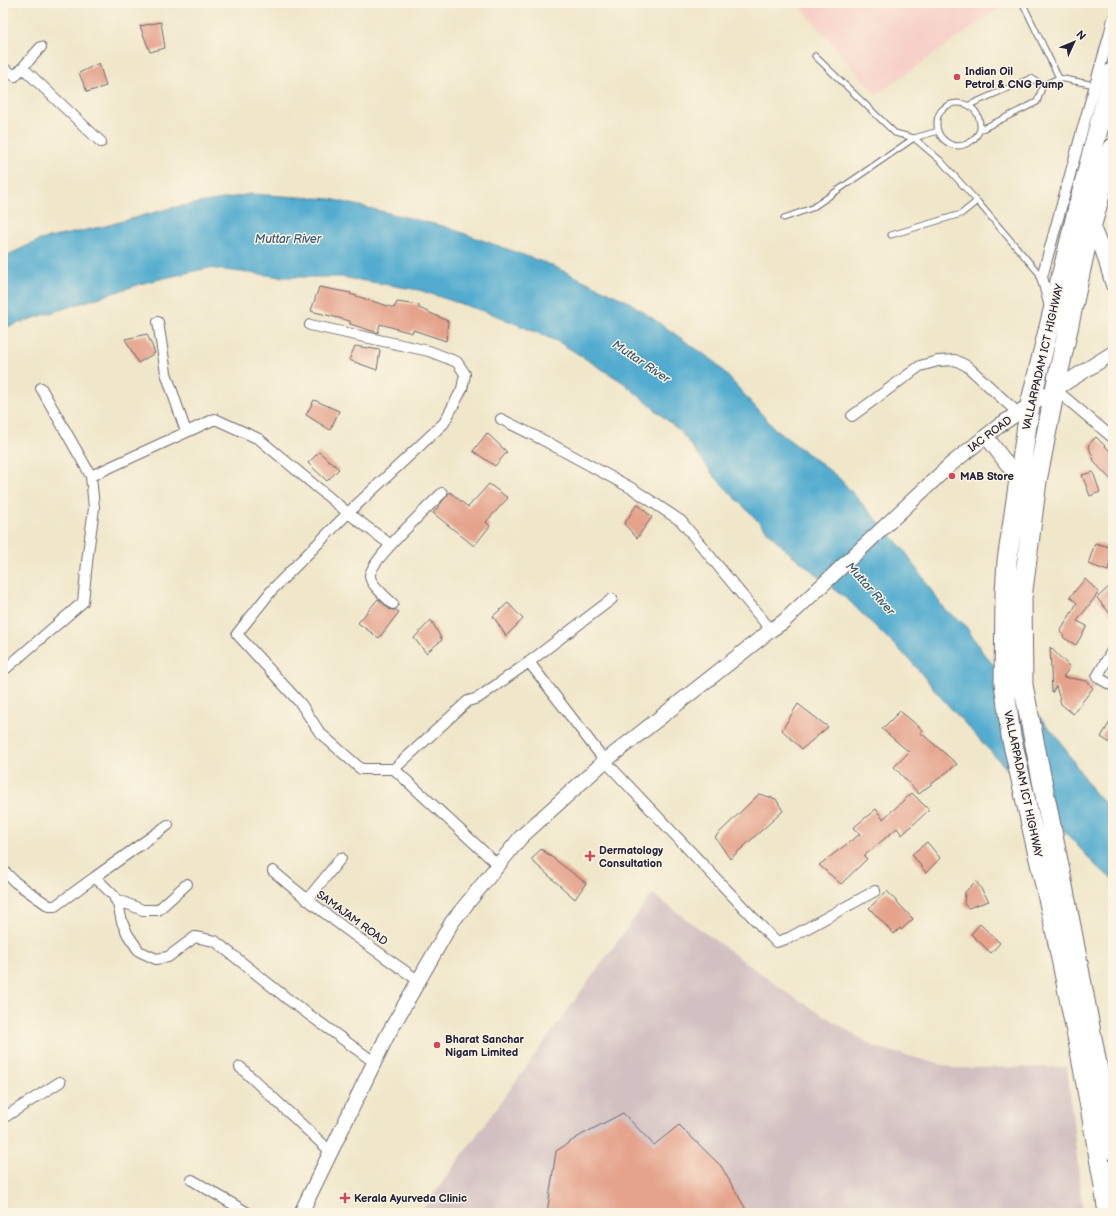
<svg xmlns="http://www.w3.org/2000/svg" width="1116" height="1216" font-family="'Balsamiq Sans',sans-serif">
	<style>
		.built { fill: #f7d1c9 }
		.industrial { fill: #d2bfc1 }
		.water { fill: #52accf; stroke: #3a6785 }
		.building { fill: #e5a38c }
		.lines { fill: none; stroke-linecap: round; stroke-linejoin: round }
		.lane-casing { stroke: #6a676d; stroke-width: 7 }
		.street-casing { stroke: #6a676d; stroke-width: 12 }
		.secondary-casing { stroke: #6a676d; stroke-width: 16 }
		.highway-casing { stroke: #6a676d; stroke-width: 21 }
		.lane { stroke: #fff; stroke-width: 5 }
		.street { stroke: #fff; stroke-width: 10 }
		.secondary { stroke: #fff; stroke-width: 14 }
		.highway { stroke: #fff; stroke-width: 19 }
		.poi-dot { fill: #d1495b; stroke: #fcf5e5; stroke-width: 1.5 }
		.labels { text-anchor: middle; dominant-baseline: central; stroke-width: 3; stroke-linejoin: round; paint-order: stroke }
		.poi-label { font-size: 11px; font-weight: bold; fill: #22223b; stroke: #fcf5e5; text-anchor: start }
		.street-label { font-size: 11px; fill: #22223b; stroke: #fcf5e5 }
		.water-label { font-size: 12px; font-style: italic; fill: #355976; stroke: #fcf5e5 }
	</style>
	<rect width="100%" height="100%" fill="#fcf5e5"/>
	<filter id="ink" filterUnits="userSpaceOnUse"><feTurbulence type="fractalNoise" baseFrequency=".025" numOctaves="2"/><feDisplacementMap in="SourceGraphic" scale="8" xChannelSelector="R" yChannelSelector="G"/><feConvolveMatrix kernelMatrix="1 2 1 2 8 2 1 2 1" color-interpolation-filters="sRGB"/></filter>
	<filter id="wash" filterUnits="userSpaceOnUse"><feTurbulence type="fractalNoise" baseFrequency=".012" numOctaves="4" result="noise"/><feDisplacementMap in="SourceGraphic" scale="16" xChannelSelector="R" yChannelSelector="G"/><feGaussianBlur stdDeviation="0.9" result="paint"/><feColorMatrix in="noise" values="0 0 0 0 0 0 0 0 0 0 0 0 0 0 0 0 0 1.4 0 .05"/><feComposite in="paint" operator="in"/></filter>
	<g filter="url(#wash)">
		<rect width="100%" height="100%" fill="#f0e7ca"/>
		<path class="built" d="M797,3H1007L876,95Z"/>
		<path class="industrial" d="M652,894L786,992L875,1047L954,1068L1067,1067L1083,1213H420Z"/>
		<path class="water" d="M251,194L331,199L446,227L551,265L629,302L715,362L775,429L838,477L904,550L944,609L965,625L983,653L1058,738L1094,793L1113,810V879L1100,870L945,702L910,660L848,600L785,549L715,477L681,432L624,383L559,342L495,315L419,290L341,277H283L208,268L147,282L3,328V257L40,240L105,226L171,208Z"/>
		<g id="blocks">
			<path class="building" d="M161,22L165,48L150,52L140,26Z
				M99,63L106,86L87,92L79,73Z
				M319,287L351,293L350,294L394,308L397,302L419,305V308L448,321L446,341L413,330L412,333L380,324L378,333L350,324V321L311,311Z
				M147,334L155,353L138,363L125,339Z
				M355,346L380,350L377,370L349,360Z
				M314,400L339,411L330,430L306,415Z
				M487,433L507,452L495,466L473,451Z
				M1096,437L1113,454V482L1095,463L1088,445Z
				M319,452L339,469L327,481L308,463Z
				M1093,472L1100,492L1090,496L1082,475Z
				M489,484L508,498L486,522L490,526L474,546L433,513L450,492L468,507Z
				M637,504L652,517L637,538L624,524Z
				M1095,543L1113,548L1108,571L1088,564Z
				M1085,579L1099,592L1077,621L1087,626L1076,645L1064,638L1063,635L1060,632L1077,603L1070,597Z
				M1113,583V617L1097,598Z
				M378,599L389,609L392,610H396L399,612L379,638L358,623Z
				M508,603L523,619L506,636L493,616Z
				M431,620L442,640L426,653L414,638Z
				M1050,647L1070,667L1063,677L1087,681L1093,688L1073,714L1061,704L1056,686L1052,693Z
				M798,704L828,727L802,749L782,730Z
				M900,711L923,730L920,732L957,764L919,794L894,767L909,752L882,729Z
				M1113,717V745L1101,737Z
				M912,793L929,810L902,835L897,828L864,856L867,859L841,884L819,865L860,834L853,828L876,809L883,819Z
				M759,794L776,799L783,811L730,859L715,837Z
				M927,842L940,858L926,873L912,854Z
				M541,849L586,883L575,899L531,860Z
				M976,881L989,901L968,908L964,904L965,892Z
				M887,891L913,919L901,930L900,928L894,934L869,908Z
				M980,924L1000,943L991,953L971,934Z
				M623,1113L654,1145L679,1125L721,1166L748,1213H547L556,1151L581,1135Z"/>
		</g>
	</g>
	<g filter="url(#ink)">
		<use href="#blocks" fill-opacity="0" stroke="#6a676d" stroke-width="1"/>
		<g class="lines">
			<g class="lane-casing">
				<path id="lane" d="M1023,4L1059,78L1095,85
					M815,56L895,133L914,138L941,161L977,201L1042,277
					M969,105L1031,78L1043,85
					M980,130C983,94 935,96 937,125C937,130 939,135 943,139C956,152 973,145 980,130L1037,102L1043,85L1059,78
					M784,218L812,208L914,138L938,131
					M891,235L961,214L977,201"/>
			</g>
			<g class="street-casing">
				<path id="street" d="M3,68L15,76L41,47
					M23,68L101,142
					M1050,307L1042,277L1085,120L1109,36L1113,19
					M158,322L166,373L186,432
					M310,325L429,351L457,362L465,374L462,389L444,423L348,513L272,590L237,634L301,704L320,733L361,769H394L498,865
					M41,388L91,476
					M1055,389L1113,438
					M852,416L920,366L938,361L955,360L967,366L1018,413
					M501,419L547,442L633,489L681,521L771,630
					M393,604C387,598 370,584 370,576C369,562 430,505 442,493
					M1113,649L1097,677L1113,686
					M529,662L605,761L776,942L789,938L875,891
					M3,671L83,602L88,553L94,508L91,476L215,419L259,439L348,513L391,545
					M394,769L468,701L478,698L529,662L612,599
					M3,870L15,882L49,906H55L95,877L114,896L118,904L122,922L128,935L139,951L156,959L168,957L195,937L215,941L289,1000L374,1062
					M273,871C319,911 369,946 419,981
					M95,877L168,825
					M115,899L143,910H158L187,884
					M307,900L341,858
					M240,1067L330,1151
					M3,1118L60,1082
					M192,1180L248,1213"/>
			</g>
			<g class="secondary-casing">
				<path id="secondary" d="M1092,225L1103,252L1113,285
					M986,436L1013,472L1019,483
					M301,1213L387,1036L452,922L521,837L605,761L771,630L783,622L950,465L1000,425L1030,405L1113,353"/>
			</g>
			<g class="highway-casing">
				<path id="highway" d="M1113,148L1086,246L1055,389L1037,481L1022,598L1023,685L1071,926L1113,1149
					M1108,1213L1103,1180L1080,1051L1055,929L1011,736L1004,683L1005,593L1007,561L1030,405L1080,199L1113,72"/>
			</g>
			<use href="#lane" class="lane"/>
			<use href="#street" class="street"/>
			<use href="#secondary" class="secondary"/>
			<use href="#highway" class="highway"/>
		</g>
	</g>
	<g class="poi-dot">
		<circle cx="957" cy="77" r="4"/>
		<circle cx="952" cy="476" r="4"/>
		<path d="M588 850h4v4h4v4h-4v4h-4v-4h-4v-4h4z"/>
		<circle cx="437" cy="1045" r="4"/>
		<path d="M343 1192h4v4h4v4h-4v4h-4v-4h-4v-4h4z"/>
	</g>
	<g class="labels">
		<g class="poi-label">
			<text x="965" y="71">Indian Oil<tspan x="965" dy="13">Petrol &amp; CNG Pump</tspan></text>
			<text x="960" y="476">MAB Store</text>
			<text x="599" y="850">Dermatology<tspan x="599" dy="13">Consultation</tspan></text>
			<text x="445" y="1039">Bharat Sanchar<tspan x="445" dy="13">Nigam Limited</tspan></text>
			<text x="354" y="1198">Kerala Ayurveda Clinic</text>
		</g>
		<g class="street-label">
			<text transform="translate(1043 357) rotate(-77)">VALLARPADAM ICT HIGHWAY</text>
			<text transform="translate(990 434) rotate(-37)">IAC ROAD</text>
			<text transform="translate(1023 784) rotate(78)">VALLARPADAM ICT HIGHWAY</text>
			<text transform="translate(352 918) rotate(36)">SAMAJAM ROAD</text>
		</g>
		<g class="water-label">
			<text x="288" y="239">Muttar River</text>
			<text transform="translate(641 362) rotate(34)">Muttar River</text>
			<text transform="translate(870 589) rotate(48)">Muttar River</text>
		</g>
	</g>
	<rect width="1116" height="1216" fill="none" stroke="#fcf5e5" stroke-width="16"/>
	<g transform="translate(1074 42) rotate(46)" stroke="#fcf5e5" stroke-width="3" paint-order="stroke">
	<path d="M0-3L7 15L0 10L-7 15Z" fill="#22223b"/>
	<text y="-6" font-size="11" font-weight="bold" text-anchor="middle" fill="#22223b">N</text>
	</g>
</svg>
